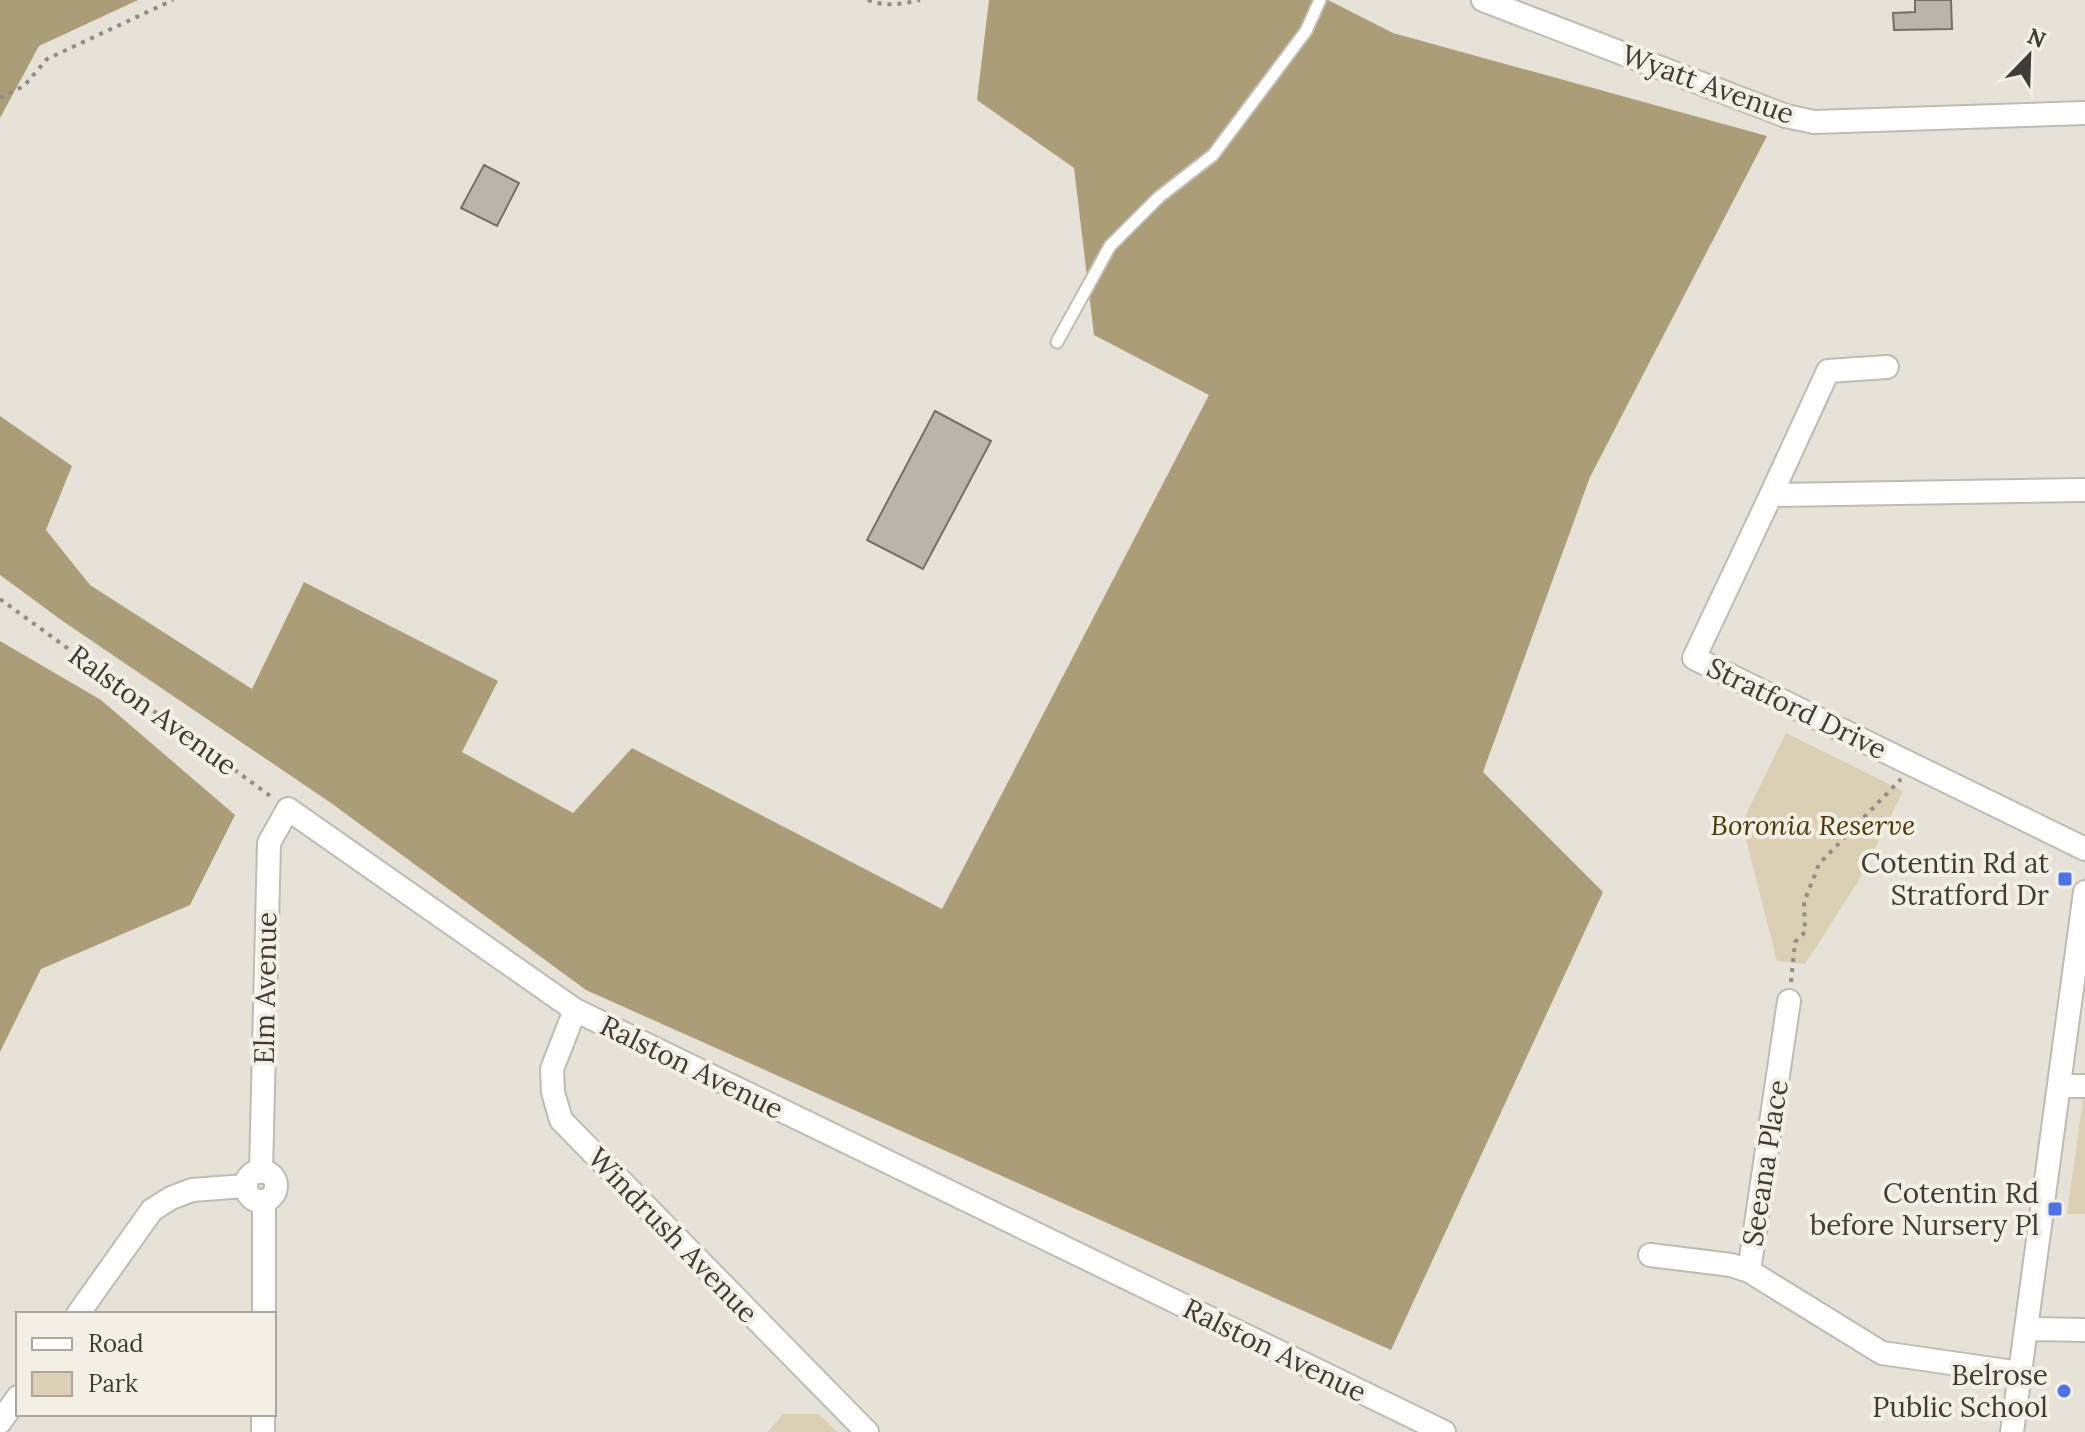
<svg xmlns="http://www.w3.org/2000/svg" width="2085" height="1432" font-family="Lora,serif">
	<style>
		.green { fill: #dbcfb4 }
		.forest { fill: #ac9d79 }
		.building { fill: #b9b5aa; stroke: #747066; stroke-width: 2 }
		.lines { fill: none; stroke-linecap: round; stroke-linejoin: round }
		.service-casing { stroke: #bfbbb0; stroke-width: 15 }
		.minor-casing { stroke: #bfbbb0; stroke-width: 26 }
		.path { stroke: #918d86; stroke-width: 4; stroke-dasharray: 4 6; stroke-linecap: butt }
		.service { stroke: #fff; stroke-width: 11 }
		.minor { stroke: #fff; stroke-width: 22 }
		.poi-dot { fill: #4e73e6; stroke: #f4efe4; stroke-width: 3 }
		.labels { text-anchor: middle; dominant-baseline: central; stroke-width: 8; stroke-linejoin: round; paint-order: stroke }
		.street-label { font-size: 28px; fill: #3e3c38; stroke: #f4efe4 }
		.park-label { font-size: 28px; font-style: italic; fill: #4c3a0a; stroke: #f4efe4 }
		.poi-label { font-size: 28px; fill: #3e3c38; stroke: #f4efe4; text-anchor: end }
	</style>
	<rect width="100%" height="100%" fill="#e7e2d7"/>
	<path class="green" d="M1786,733L1903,791L1859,880L1805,964L1777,961L1742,823Z
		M2085,1085V1214H2067Z
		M783,1414H819L837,1432H768Z"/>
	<path class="forest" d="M0,0H138L39,46L0,118Z
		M989,0H1328L1393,33L1767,136L1590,477L1483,772L1603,892L1391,1350L586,990L331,803L64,622L0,575V416L72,466L46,530L90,585L252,689L304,582L498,681L462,752L573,813L632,748L942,909L1209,395L1094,335L1074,168L977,100Z
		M0,641L101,700L235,815L190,905L41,969L0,1052Z"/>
	<path class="building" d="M1915,0H1951L1952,29L1894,30L1893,13L1915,12Z
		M484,165L519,183L497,226L461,208Z
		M935,411L991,441L923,569L867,540Z"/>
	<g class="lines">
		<g class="service-casing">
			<path id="service" d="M1057,342L1110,246L1159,197L1213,155L1306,31L1320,0"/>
		</g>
		<g class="minor-casing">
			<path id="minor" d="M1483,0L1786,116L1814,122L2085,113
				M2085,490L1771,495L1694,658L2085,849
				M1771,495L1828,371L1887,367
				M1789,1001L1749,1271L1882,1353L2020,1373
				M575,1010L552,1069L553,1092L561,1120L867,1432
				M2059,1086H2085
				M246 1186a15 15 0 1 1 30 0a15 15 0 1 1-30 0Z
				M261,1172L269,843L288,809L575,1010L1444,1432
				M1650,1255L1731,1265L1749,1271
				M78,1314L152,1210L171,1198L192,1190L245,1186
				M264,1314V1202
				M2026,1329L2085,1330
				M0,1422L18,1397
				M263,1432V1414
				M2012,1432L2085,892"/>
		</g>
		<path class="path" d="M868,0C884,7 903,4 920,0
			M0,98L24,86L47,59L173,0
			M0,599L273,798
			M1791,982L1795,942L1805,932L1804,902L1819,864L1901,779"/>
		<use href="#service" class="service"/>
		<use href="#minor" class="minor"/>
	</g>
	<g class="poi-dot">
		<rect x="2057" y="871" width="16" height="16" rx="4"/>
		<rect x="2047" y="1201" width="16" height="16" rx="4"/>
		<circle cx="2064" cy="1391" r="8"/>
	</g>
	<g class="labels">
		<g class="street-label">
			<text transform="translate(1708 84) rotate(20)">Wyatt Avenue</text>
			<text transform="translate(1797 708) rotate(26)">Stratford Drive</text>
			<text transform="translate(153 710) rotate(36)">Ralston Avenue</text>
			<text transform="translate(265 988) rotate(-89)">Elm Avenue</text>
			<text transform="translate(692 1067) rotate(26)">Ralston Avenue</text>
			<text transform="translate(1765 1163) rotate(-81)">Seeana Place</text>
			<text transform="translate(673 1235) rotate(46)">Windrush Avenue</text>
			<text transform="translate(1275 1350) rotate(26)">Ralston Avenue</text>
		</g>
		<g class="park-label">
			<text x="1813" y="825">Boronia Reserve</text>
		</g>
		<g class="poi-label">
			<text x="2049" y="863">Cotentin Rd at<tspan x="2049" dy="32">Stratford Dr</tspan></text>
			<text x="2039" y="1193">Cotentin Rd<tspan x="2039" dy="32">before Nursery Pl</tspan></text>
			<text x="2048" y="1375">Belrose<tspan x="2048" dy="32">Public School</tspan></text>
		</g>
	</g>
	<rect x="16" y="1312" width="260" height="104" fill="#f4efe4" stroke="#aba79f" stroke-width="2"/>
	<rect x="32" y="1338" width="40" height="12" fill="#ffffff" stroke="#aba79f" stroke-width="2"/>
	<text x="88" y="1352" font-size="24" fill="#3e3c38">Road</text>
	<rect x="32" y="1372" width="40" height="24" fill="#dbcfb4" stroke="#aba79f" stroke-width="2"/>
	<text x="88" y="1392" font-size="24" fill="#3e3c38">Park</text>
	<g transform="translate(2029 56) rotate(23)" stroke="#f4efe4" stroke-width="6" paint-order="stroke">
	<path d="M0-6L14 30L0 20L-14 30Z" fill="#3e3c38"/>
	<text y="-12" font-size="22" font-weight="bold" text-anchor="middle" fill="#3e3c38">N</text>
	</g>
</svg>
